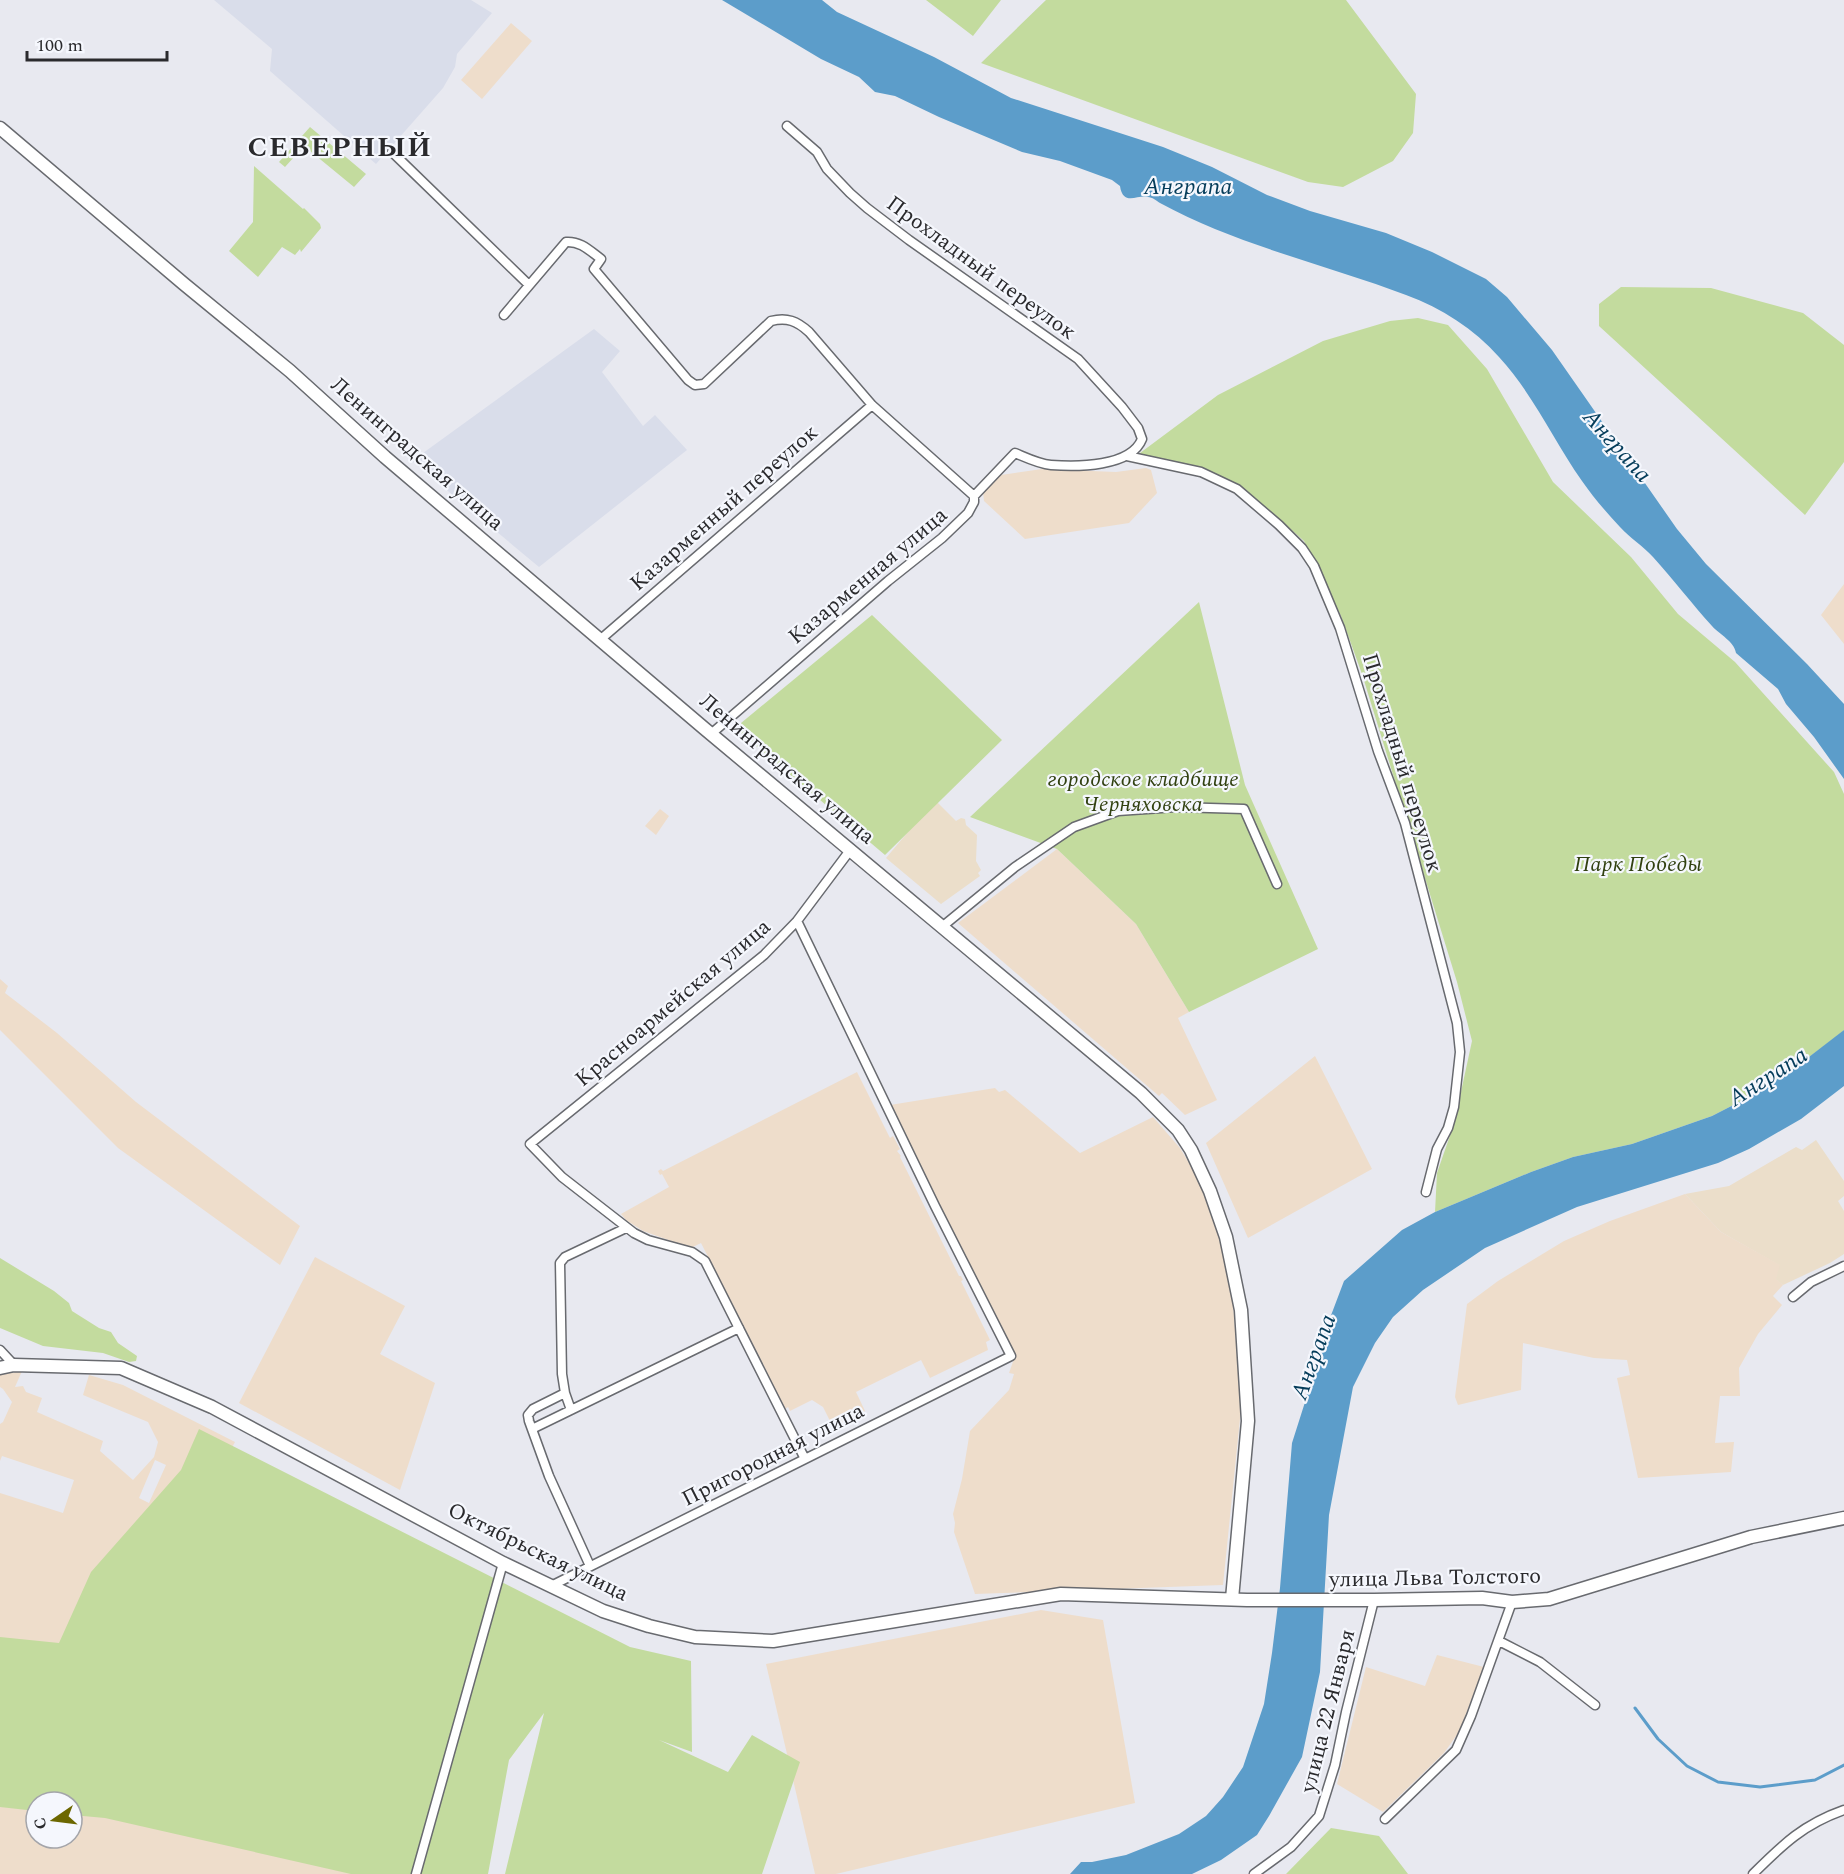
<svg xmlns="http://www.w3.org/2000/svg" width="1844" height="1874" font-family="Spectral,serif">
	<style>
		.commercial { fill: #ebdeca }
		.industrial { fill: #eeddcb; fill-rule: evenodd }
		.built { fill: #d9ddea }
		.green { fill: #c3db9e }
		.water { fill: #5c9dca }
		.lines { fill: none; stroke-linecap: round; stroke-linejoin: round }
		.stream { stroke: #5c9dca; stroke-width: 3 }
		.street-casing { stroke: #686a6f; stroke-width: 11 }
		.secondary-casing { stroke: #686a6f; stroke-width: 15 }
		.primary-casing { stroke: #686a6f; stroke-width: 15 }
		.street { stroke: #fff; stroke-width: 8 }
		.secondary { stroke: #fff; stroke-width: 12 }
		.primary { stroke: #fff; stroke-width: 12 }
		.labels { text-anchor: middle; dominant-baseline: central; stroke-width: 4.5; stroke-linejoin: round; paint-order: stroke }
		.street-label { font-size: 22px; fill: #2a2a2d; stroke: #f5f7fd }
		.park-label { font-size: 22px; font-style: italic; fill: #314110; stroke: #f5f7fd }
		.water-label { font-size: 24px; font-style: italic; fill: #043c5a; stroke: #f5f7fd }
		.district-label { font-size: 28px; font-weight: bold; letter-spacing: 1.5px; fill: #2a2a2d; stroke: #f5f7fd }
	</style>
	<rect width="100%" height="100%" fill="#e8e9f0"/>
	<path class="commercial" d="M935,800L956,821L961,818L965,819L966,825L977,835L976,861L981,870L978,873L980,876L941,904L886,858Z
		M1816,1140L1844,1181V1196L1838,1201L1844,1211V1254L1830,1263L1783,1285L1775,1279L1779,1265L1721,1232L1685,1194L1729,1186L1796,1147L1802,1150Z"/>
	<path class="industrial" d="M511,23L532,41L482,99L461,80Z
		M1146,468L1151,470L1157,493L1129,523L1025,539L984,501L983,492L1001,475L1042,469L1116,472Z
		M1844,584V644L1821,615Z
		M660,809L669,816L656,835L645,826Z
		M1057,849L1136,924L1189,1012L1178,1018L1217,1100L1185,1115L1162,1093L1159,1096L958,923Z
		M0,979L8,986L5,993L57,1033L136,1102L300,1226L280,1265L118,1148L0,1030Z
		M1315,1056L1372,1169L1248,1238L1206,1143Z
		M857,1072L890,1138L893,1136L900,1149L897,1151L901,1156L900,1157L959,1276H961L963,1280L961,1281L990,1340L986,1342L988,1350L930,1378L921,1360L856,1392L865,1411L833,1427L823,1407L812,1400L790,1411L788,1407L785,1409L769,1378H766L764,1374L767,1372L701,1243L691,1248L643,1231L626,1220L621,1214L669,1187L662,1174L660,1175L658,1171L661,1169L663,1171Z
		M995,1088L999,1092L1005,1090L1080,1153L1153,1117L1180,1148L1204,1188L1224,1252L1233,1303L1241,1409L1223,1585L975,1594L954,1532L955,1523L953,1514L962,1479L970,1431L1009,1390L1014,1374L1009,1373L1015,1356L890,1105Z
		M1685,1194L1721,1232L1780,1265L1776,1279L1783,1285L1773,1296L1782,1305L1758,1334L1739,1368L1740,1396H1720L1715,1443L1734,1442L1731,1472L1638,1478L1617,1378L1630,1375L1627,1360L1594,1358L1523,1343L1521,1390L1458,1405L1455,1397L1467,1304L1498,1281L1564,1241L1610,1221Z
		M315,1257L405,1306L380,1354L435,1383L400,1490L239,1403Z
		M22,1371L15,1387L23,1386L26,1392L42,1398L37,1412L103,1441L100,1451L133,1480L154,1457L158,1442L148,1422L83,1395L89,1375L123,1385L235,1442L224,1462L408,1874H0V1493L63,1513L74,1480L2,1456L0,1461V1424L3,1422L12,1402L3,1389L0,1387V1375ZM155,1460L166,1465L149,1503L139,1498ZM36,1802H72V1838H36Z
		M1041,1610L1103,1620L1135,1803L836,1874H815L766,1664Z
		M1437,1655L1484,1667L1459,1732L1444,1753L1383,1812L1337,1784L1366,1667L1425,1686Z"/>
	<path class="built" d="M214,0H471L492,13L457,54L455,67L443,88L376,164L270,71L272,49Z
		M594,329L620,351L602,372L643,426L655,415L687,450L539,567L412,461Z"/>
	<path class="green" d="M926,0H1001L973,36Z
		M1046,0H1346L1416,94L1413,133L1393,161L1343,187L1308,182L981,63Z
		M310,127L366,174L354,187L304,146L285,167L279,162Z
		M254,166L303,209L304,208L320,224L321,228L301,252L300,249L295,255L282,247L258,277L229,251L253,222Z
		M1621,287L1711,288L1803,313L1844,345V462L1805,515L1599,326V304Z
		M1418,318L1448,325L1487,369L1553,482L1631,557L1678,614L1735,662L1834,772L1844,794V1030L1841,1033L1792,1070L1747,1098L1712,1116L1632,1144L1573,1157L1531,1172L1435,1212L1437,1173L1454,1124L1472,1041L1457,982L1362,674L1341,616L1304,541L1246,490L1198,469L1136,456L1218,395L1323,341L1390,321Z
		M1199,602L1245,785L1318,949L1189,1012L1136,924L1057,849L970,817Z
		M872,615L1002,740L885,855L735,728Z
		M0,1258L54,1291L69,1303L72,1311L99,1328L111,1332L118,1343L137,1356L136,1361L129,1362L103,1353L43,1346L0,1328Z
		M199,1429L630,1647L691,1661L692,1752L659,1740L728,1772L752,1735L800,1762L762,1874H505L544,1713L509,1760L488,1874H351L105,1818L72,1815V1802H36V1811L0,1807V1637L59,1643L91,1572L181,1470Z
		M1331,1828L1379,1836L1408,1874H1286Z"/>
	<path class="water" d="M722,0H822L837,12L934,57L1011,98L1163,147L1212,167L1267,195L1310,211L1386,233L1432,252L1486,279L1507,297L1552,350L1677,529L1706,564L1807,664L1844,704V779L1814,737L1786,704L1778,689L1736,653C1734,641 1720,635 1712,626C1692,604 1674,580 1653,557C1643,546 1630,538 1620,527C1607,513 1593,497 1582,481C1554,441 1533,394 1499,357C1474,329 1442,308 1406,295C1324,264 1237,245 1160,203C1157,201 1152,197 1148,197C1138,194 1123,207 1120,186L1112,180L1060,161L1022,152L939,117L895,96L875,92L859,77L821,59Z
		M1844,1030V1086L1801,1119L1749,1149L1718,1163L1577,1207L1485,1248L1423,1290L1393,1317L1375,1343L1353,1387L1329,1515L1320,1672L1302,1757L1269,1816L1257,1835L1221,1860L1192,1874H1070L1081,1862H1092L1126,1855L1179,1834L1206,1816L1223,1797L1243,1767L1264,1704L1272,1653L1280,1588L1292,1443L1306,1399L1313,1363L1344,1281L1402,1230L1435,1212L1531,1172L1573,1157L1632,1144L1712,1116L1747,1098L1792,1070Z"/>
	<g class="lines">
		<path class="stream" d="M1635,1708L1658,1739L1687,1766L1718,1782L1760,1787L1815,1780L1844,1765"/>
		<g class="street-casing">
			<path id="street" d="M787,126L817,152L827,169L850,193L867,208L909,240L1078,359L1122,407L1138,428L1142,439C1131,467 1077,467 1051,465C1039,464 1027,458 1015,453L974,496
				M392,152L529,285
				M504,315L566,242C581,241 590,251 601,259L594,269L688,380L695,385L704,384L771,321C787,317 797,321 809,332L872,405L974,496
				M1127,456L1201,472L1237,489L1279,525L1302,548L1314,566L1340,628L1378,751L1405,823L1457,1023L1460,1052L1454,1107L1448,1128L1437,1149L1426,1192
				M601,639L872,405
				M711,734L888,581L942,538L968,513L974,502V496
				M943,926L1015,867L1074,827L1118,811L1176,807L1244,809L1277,884
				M1793,1297L1811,1282L1844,1266
				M0,1350L14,1365
				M565,1393L533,1409L528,1415L529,1421L549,1476L590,1566
				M571,1410L565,1393L562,1374L560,1263L565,1257L626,1228
				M532,1429L739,1328
				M805,1459L705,1261L692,1252L648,1240L634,1233L562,1177L530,1144L764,955L797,921L851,849
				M551,1586L1011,1356L935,1206L797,921
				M1499,1641L1540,1662L1595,1705
				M1385,1819L1456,1750L1471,1716L1512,1602
				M416,1874L503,1563
				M1254,1874L1291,1847L1319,1816L1335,1765L1346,1712L1374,1600
				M1753,1874C1783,1844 1804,1824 1844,1810"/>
		</g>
		<g class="secondary-casing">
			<path id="secondary" d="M0,128L184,284L290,371L385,457L705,729L1141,1093L1178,1130L1191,1150L1210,1191L1226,1237L1241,1310L1248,1421L1232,1599"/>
		</g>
		<g class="primary-casing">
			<path id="primary" d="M0,1368L14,1365L121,1368L212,1407L503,1563L603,1611L649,1626L695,1637L773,1641L1061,1594L1247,1600H1374L1482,1598L1512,1602L1549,1599L1751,1537L1844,1518"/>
		</g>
		<use href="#street" class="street"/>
		<use href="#secondary" class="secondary"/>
		<use href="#primary" class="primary"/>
	</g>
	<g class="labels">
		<g class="street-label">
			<text transform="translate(981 268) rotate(36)">Прохладный переулок</text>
			<text transform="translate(417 454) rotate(41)">Ленинградская улица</text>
			<text transform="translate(724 508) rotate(-41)">Казарменный переулок</text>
			<text transform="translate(868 576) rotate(-40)">Казарменная улица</text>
			<text transform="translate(1402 763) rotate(73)">Прохладный переулок</text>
			<text transform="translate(787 769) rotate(40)">Ленинградская улица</text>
			<text transform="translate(673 1003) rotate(-40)">Красноармейская улица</text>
			<text transform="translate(773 1455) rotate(-27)">Пригородная улица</text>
			<text transform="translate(538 1552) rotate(26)">Октябрьская улица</text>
			<text transform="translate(1435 1578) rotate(-1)">улица Льва Толстого</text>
			<text transform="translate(1328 1711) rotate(-76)">улица 22 Января</text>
		</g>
		<g class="park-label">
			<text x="1143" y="779">городское кладбище<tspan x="1143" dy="25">Черняховска</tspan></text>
			<text x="1638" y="864">Парк Победы</text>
		</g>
		<g class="water-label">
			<text x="1188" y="187">Анграпа</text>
			<text transform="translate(1617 446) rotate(48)">Анграпа</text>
			<text transform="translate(1768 1077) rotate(-33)">Анграпа</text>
			<text transform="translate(1314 1357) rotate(-70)">Анграпа</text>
		</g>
		<g class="district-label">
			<text x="340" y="147">СЕВЕРНЫЙ</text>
		</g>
	</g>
	<g transform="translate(54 1820) rotate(256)"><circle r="28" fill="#f5f7fd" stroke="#a4a5aa" stroke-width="1.5"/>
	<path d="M0-4.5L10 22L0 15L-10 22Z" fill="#6c6700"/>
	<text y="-9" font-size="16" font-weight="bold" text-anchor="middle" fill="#2a2a2d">С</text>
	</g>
	<path d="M27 51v9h140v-9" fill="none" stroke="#2a2a2d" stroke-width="3"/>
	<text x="36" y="51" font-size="18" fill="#2a2a2d" stroke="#f5f7fd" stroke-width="4.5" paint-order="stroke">100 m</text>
</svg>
